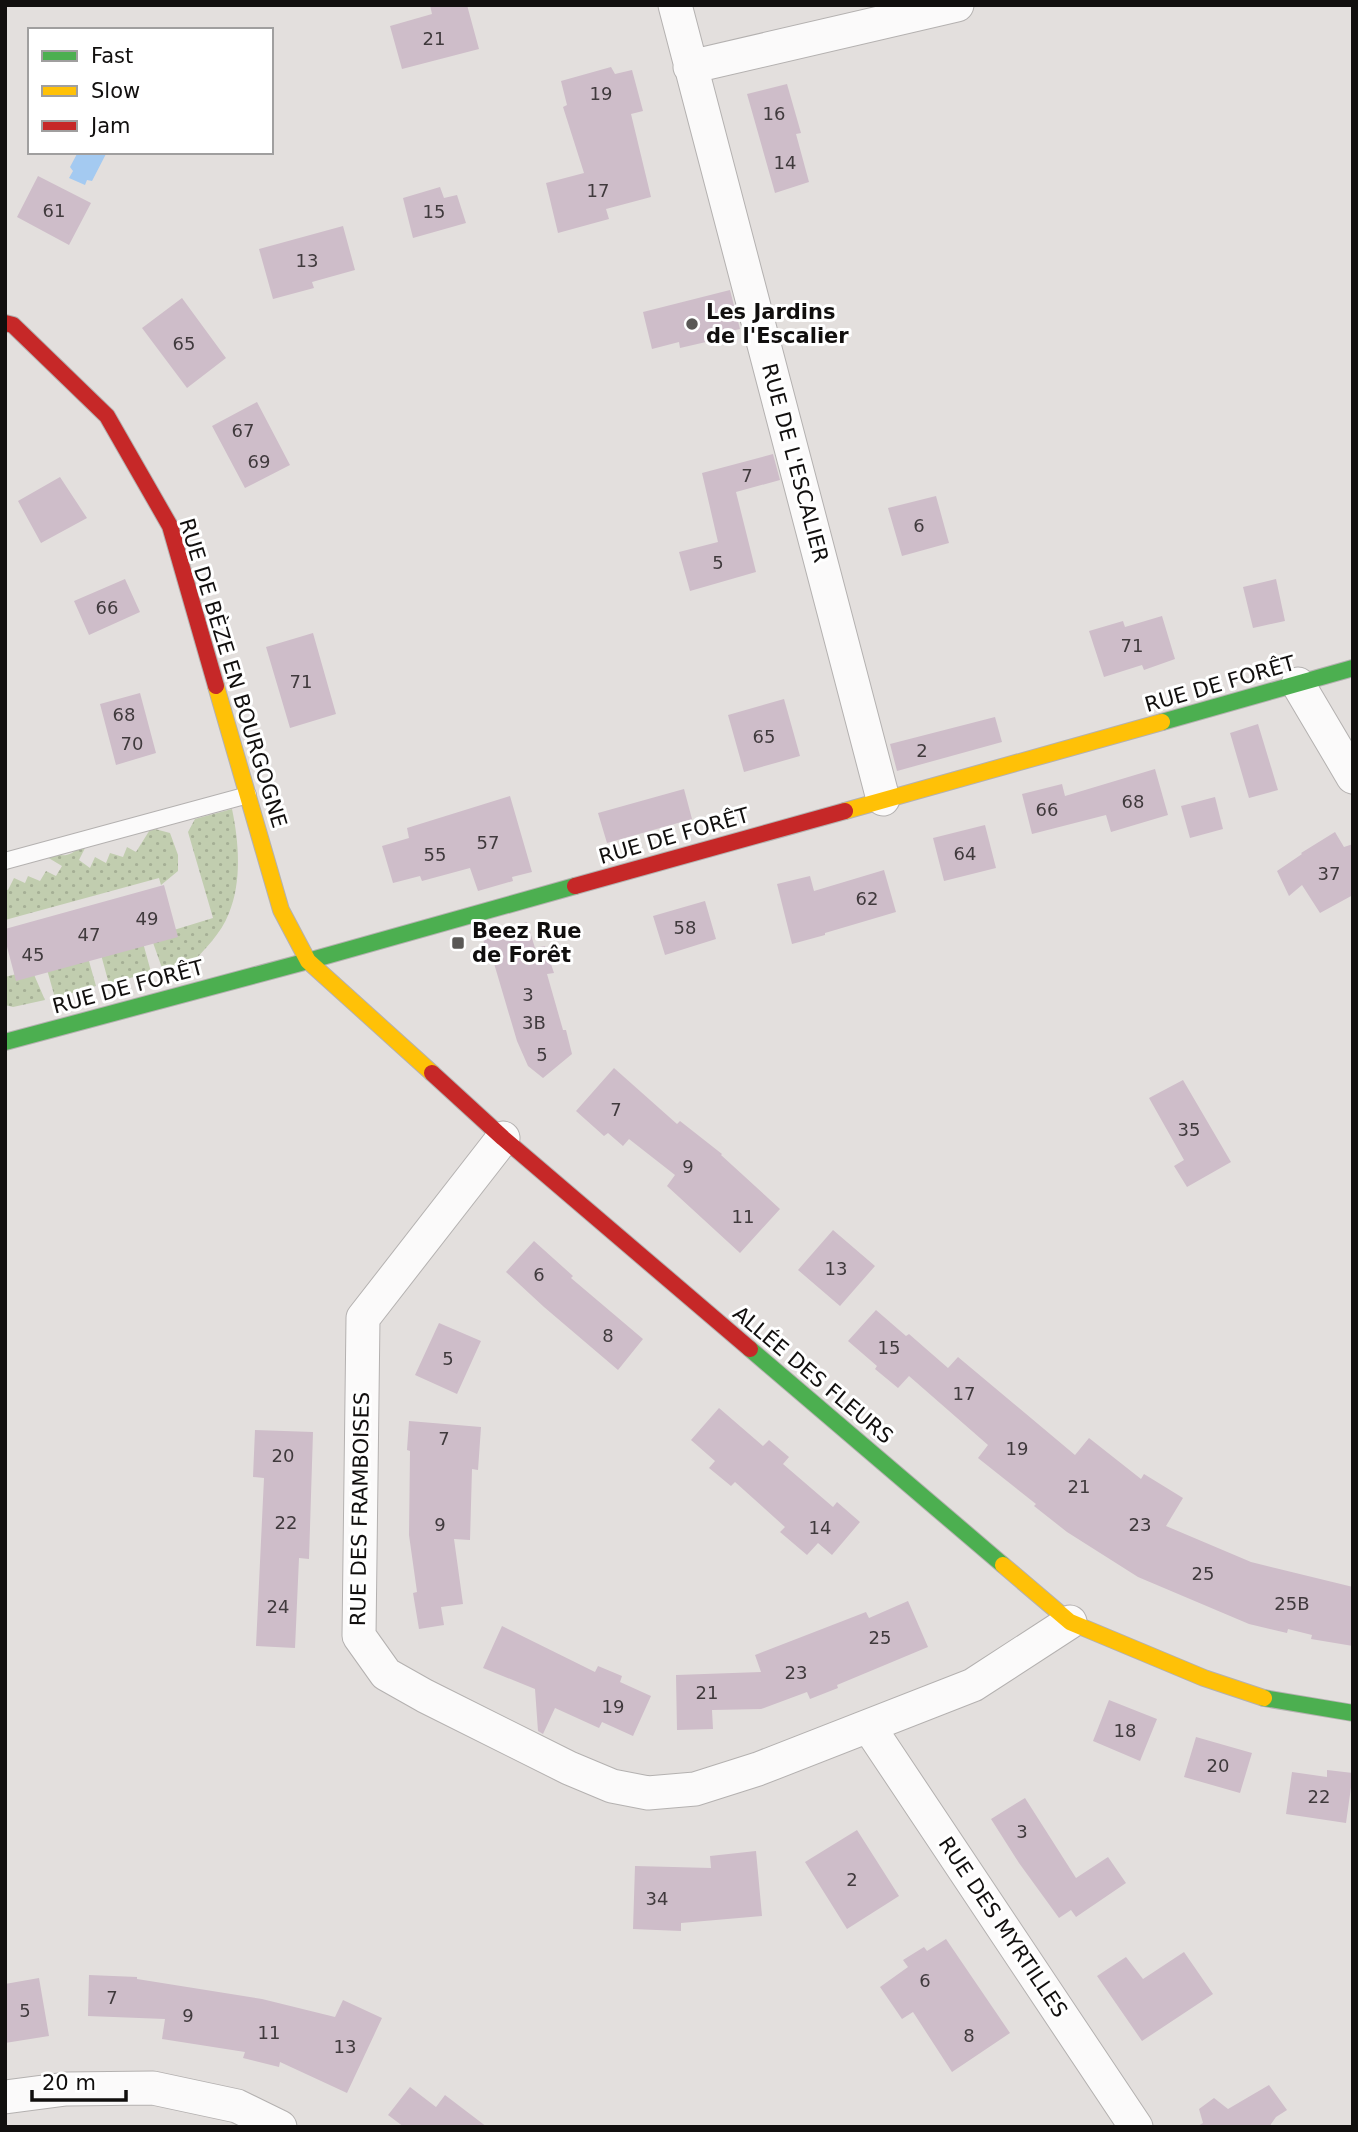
<svg xmlns="http://www.w3.org/2000/svg" width="1358" height="2132" font-family="'DejaVu Sans',sans-serif">
	<style>
		.grass { fill: url(#grass-dots) }
		.water { fill: #a4caf1 }
		.building { fill: #cebdc9 }
		.lines { fill: none; stroke-linecap: round; stroke-linejoin: round }
		.lane-casing { stroke: #b4b1b0; stroke-width: 18 }
		.street-casing { stroke: #b4b1b0; stroke-width: 35 }
		.fast-casing { stroke: #b4b1b0; stroke-width: 18 }
		.slow-casing { stroke: #b4b1b0; stroke-width: 18 }
		.jam-casing { stroke: #b4b1b0; stroke-width: 18 }
		.lane { stroke: #fbfafa; stroke-width: 16 }
		.street { stroke: #fbfafa; stroke-width: 33 }
		.fast { stroke: #4caf50; stroke-width: 16 }
		.slow { stroke: #ffc107; stroke-width: 16 }
		.jam { stroke: #c62828; stroke-width: 16 }
		.poi-dot { fill: #5a5856; stroke: #fff; stroke-width: 2.5 }
		.labels { text-anchor: middle; dominant-baseline: central; stroke-width: 6; stroke-linejoin: round; paint-order: stroke }
		.number-label { font-size: 18px; fill: #403a3d }
		.poi-label { font-size: 21px; font-weight: bold; fill: #110f0e; stroke: #fff; text-anchor: start }
		.street-label { font-size: 21px; fill: #110f0e; stroke: #fff }
	</style>
	<defs>
		<pattern id="grass-dots" width="8" height="8" patternUnits="userSpaceOnUse" patternTransform="scale(1.75)"><rect width="8" height="8" fill="#c1cdaf"/><path d="M2 2h.1M6 6h.1" fill="none" stroke="#a5af95" stroke-width="1.8" stroke-linecap="round"/></pattern>
	</defs>
	<rect width="100%" height="100%" fill="#e3dfdd"/>
	<path class="grass" d="M232,809C239,842 242,882 229,913C221,934 204,950 189,966L162,968L151,937L213,918L188,832L195,819Z
		M151,828L170,833L178,855V871L161,885L159,878L5,920V889L8,890L14,878L25,883L28,876L40,881L46,871L56,876L62,866L42,854C52,851 61,859 72,853C79,849 82,841 90,838L79,860L90,868L95,857L106,863L110,853L123,857L127,847L136,852Z
		M142,939L151,972L109,984L100,951Z
		M87,954L96,986L55,998L46,966Z
		M32,970L45,1000L13,1007L5,1005V977Z"/>
	<path class="water" d="M78,152H107L92,181L87,180L85,185L69,178L73,171L70,167Z"/>
	<path class="building" d="M430,5H467L479,49L402,69L390,26L432,14Z
		M611,67L615,74L632,70L643,111L631,114L651,197L606,209L609,219L558,233L546,183L584,173L563,107L567,105L561,81Z
		M787,84L801,133L796,134L809,182L775,193L747,94Z
		M38,176L91,203L69,245L17,217Z
		M440,187L444,198L457,195L466,223L413,238L403,198Z
		M343,226L355,270L312,282L314,288L273,299L259,249Z
		M730,290L740,329L718,334L719,339L680,348L679,342L652,349L643,312Z
		M182,298L226,358L187,388L142,328Z
		M257,402L290,465L245,488L212,426Z
		M773,454L780,480L736,492L756,572L690,591L679,552L718,542L702,473Z
		M60,477L87,518L41,543L18,501Z
		M936,496L949,543L902,556L888,508Z
		M125,579L140,612L89,635L74,601Z
		M1276,579L1285,621L1253,628L1243,587Z
		M1162,616L1175,659L1144,670L1142,665L1104,677L1089,631L1123,621L1125,627Z
		M313,633L336,714L290,728L266,647Z
		M140,693L156,753L116,765L100,704Z
		M784,699L800,756L744,772L728,715Z
		M995,717L1002,742L897,771L890,744Z
		M1258,724L1278,790L1249,798L1230,733Z
		M1155,769L1168,815L1111,832L1106,815L1032,834L1022,794L1062,784L1065,796Z
		M684,789L692,819L607,843L598,813Z
		M510,796L532,872L512,877L513,881L478,891L470,868L422,881L420,876L393,883L382,846L409,838L407,828Z
		M1215,797L1223,829L1190,838L1181,806Z
		M985,825L996,868L944,881L933,838Z
		M1335,832L1344,847L1353,844V895L1320,913L1302,885L1289,896L1277,871L1302,854L1301,853Z
		M884,870L896,912L825,933V935L792,944L777,884L810,876L814,891Z
		M164,885L178,937L16,981L5,939V929Z
		M705,901L716,939L665,955L653,916Z
		M527,922L535,948L545,946L554,973L547,974L563,1030H566L572,1054L543,1078L528,1066L517,1041L493,960L489,961L482,935Z
		M614,1068L677,1124L680,1121L722,1154L721,1155L780,1209L740,1253L667,1186L675,1175L629,1139L623,1146L608,1133L604,1136L576,1111Z
		M1183,1080L1231,1162L1187,1187L1174,1166L1184,1160L1149,1098Z
		M833,1230L875,1266L840,1306L798,1270Z
		M534,1241L573,1276L571,1278L643,1339L618,1370L544,1307L506,1272Z
		M876,1310L906,1336L909,1334L948,1368L958,1357L1075,1455L1089,1438L1141,1479L1144,1474L1183,1498L1166,1526L1251,1562L1353,1587V1646L1311,1639L1312,1635L1288,1629L1287,1633L1249,1624L1138,1577L1067,1532L1034,1506L1036,1504L978,1458L988,1445L909,1376L898,1388L875,1369L877,1366L848,1341Z
		M439,1323L481,1341L457,1394L415,1375Z
		M719,1408L763,1446L769,1440L789,1457L783,1464L833,1507L837,1502L860,1522L832,1555L818,1543L807,1555L780,1532L785,1527L735,1482L731,1486L709,1468L715,1461L691,1440Z
		M409,1421L481,1427L478,1470L472,1469L470,1540L454,1539L463,1604L441,1607L444,1625L419,1629L413,1593L417,1592L409,1535L410,1451L407,1450Z
		M255,1430L313,1432L309,1559L299,1558L295,1648L256,1646L264,1478L253,1477Z
		M908,1601L928,1647L837,1685L838,1688L810,1699L807,1692L761,1709L712,1710L713,1729L677,1730L676,1675L761,1672L755,1655L866,1612L869,1618Z
		M502,1626L595,1672L598,1666L622,1676L620,1682L651,1696L633,1736L602,1722L599,1728L555,1708L543,1734L538,1731L535,1689L483,1668Z
		M1109,1700L1157,1719L1140,1761L1093,1741Z
		M1196,1737L1252,1753L1240,1793L1184,1777Z
		M1327,1770L1353,1773L1346,1823L1286,1814L1292,1772L1327,1777Z
		M1025,1798L1076,1878L1108,1857L1126,1883L1076,1917L1071,1910L1059,1918L1019,1863L991,1819Z
		M857,1830L899,1896L847,1929L805,1862Z
		M756,1851L762,1916L681,1923V1931L633,1929L635,1866L711,1868L710,1856Z
		M946,1939L1010,2033L952,2072L913,2012L902,2019L880,1987L908,1967L903,1960L924,1947L927,1951Z
		M1184,1952L1213,1994L1142,2041L1097,1976L1126,1957L1143,1979Z
		M89,1975L137,1977V1979L262,1999L335,2017L343,2000L382,2018L347,2093L280,2062L279,2067L243,2058L245,2052L162,2039L165,2019L88,2016Z
		M39,1978L49,2036L5,2043V1984Z
		M1269,2085L1287,2110L1276,2117L1269,2127H1196L1203,2123L1199,2109L1214,2098L1228,2109Z
		M410,2087L436,2107L445,2095L487,2127H404L388,2115Z"/>
	<g class="lines">
		<g class="lane-casing">
			<path id="lane" d="M5,861L248,795"/>
		</g>
		<g class="street-casing">
			<path id="street" d="M675,5L883,799
				M690,67L957,5
				M1298,684L1353,777
				M503,1138L363,1318L359,1636L386,1674L425,1696L569,1768L612,1786L648,1793L695,1789L758,1769L973,1685L1070,1622
				M869,1727L1136,2127
				M5,2097L66,2089L153,2088L237,2106L280,2127"/>
		</g>
		<g class="fast-casing">
			<path id="fast" d="M1162,722L1353,668
				M5,1042L308,961L575,886
				M750,1349L1003,1565
				M1264,1698L1353,1713"/>
		</g>
		<g class="slow-casing">
			<path id="slow" d="M216,686L281,910L308,961L432,1073
				M845,811L1162,722
				M1003,1565L1070,1622L1204,1678L1264,1698"/>
		</g>
		<g class="jam-casing">
			<path id="jam" d="M5,323L13,325L107,416L170,526L216,686
				M575,886L845,811
				M432,1073L503,1138L750,1349"/>
		</g>
		<use href="#lane" class="lane"/>
		<use href="#street" class="street"/>
		<use href="#fast" class="fast"/>
		<use href="#slow" class="slow"/>
		<use href="#jam" class="jam"/>
	</g>
	<g class="poi-dot">
		<circle cx="692" cy="324" r="7"/>
		<rect x="451" y="936" width="14" height="14" rx="3.5"/>
	</g>
	<g class="labels">
		<g class="number-label">
			<text x="434" y="38">21</text>
			<text x="601" y="93">19</text>
			<text x="774" y="113">16</text>
			<text x="785" y="162">14</text>
			<text x="598" y="190">17</text>
			<text x="54" y="210">61</text>
			<text x="434" y="211">15</text>
			<text x="307" y="260">13</text>
			<text x="184" y="343">65</text>
			<text x="243" y="430">67</text>
			<text x="259" y="461">69</text>
			<text x="747" y="475">7</text>
			<text x="919" y="525">6</text>
			<text x="718" y="562">5</text>
			<text x="107" y="607">66</text>
			<text x="1132" y="645">71</text>
			<text x="301" y="681">71</text>
			<text x="124" y="714">68</text>
			<text x="764" y="736">65</text>
			<text x="132" y="743">70</text>
			<text x="922" y="750">2</text>
			<text x="1133" y="801">68</text>
			<text x="1047" y="809">66</text>
			<text x="488" y="842">57</text>
			<text x="965" y="853">64</text>
			<text x="435" y="854">55</text>
			<text x="1329" y="873">37</text>
			<text x="867" y="898">62</text>
			<text x="147" y="918">49</text>
			<text x="685" y="927">58</text>
			<text x="89" y="934">47</text>
			<text x="33" y="954">45</text>
			<text x="528" y="994">3</text>
			<text x="534" y="1022">3B</text>
			<text x="542" y="1054">5</text>
			<text x="616" y="1109">7</text>
			<text x="1189" y="1129">35</text>
			<text x="688" y="1166">9</text>
			<text x="743" y="1216">11</text>
			<text x="836" y="1268">13</text>
			<text x="539" y="1274">6</text>
			<text x="608" y="1335">8</text>
			<text x="889" y="1347">15</text>
			<text x="448" y="1358">5</text>
			<text x="964" y="1393">17</text>
			<text x="444" y="1438">7</text>
			<text x="1017" y="1448">19</text>
			<text x="283" y="1455">20</text>
			<text x="1079" y="1486">21</text>
			<text x="286" y="1522">22</text>
			<text x="440" y="1524">9</text>
			<text x="1140" y="1524">23</text>
			<text x="820" y="1527">14</text>
			<text x="1203" y="1573">25</text>
			<text x="1292" y="1603">25B</text>
			<text x="278" y="1606">24</text>
			<text x="880" y="1637">25</text>
			<text x="796" y="1672">23</text>
			<text x="707" y="1692">21</text>
			<text x="613" y="1706">19</text>
			<text x="1125" y="1730">18</text>
			<text x="1218" y="1765">20</text>
			<text x="1319" y="1796">22</text>
			<text x="1022" y="1831">3</text>
			<text x="852" y="1879">2</text>
			<text x="657" y="1898">34</text>
			<text x="925" y="1980">6</text>
			<text x="112" y="1997">7</text>
			<text x="25" y="2010">5</text>
			<text x="188" y="2015">9</text>
			<text x="269" y="2032">11</text>
			<text x="969" y="2035">8</text>
			<text x="345" y="2046">13</text>
		</g>
		<g class="poi-label">
			<text x="706" y="312">Les Jardins<tspan x="706" dy="24">de l'Escalier</tspan></text>
			<text x="472" y="931">Beez Rue<tspan x="472" dy="24">de Forêt</tspan></text>
		</g>
		<g class="street-label">
			<text transform="translate(795 463) rotate(75)">RUE DE L'ESCALIER</text>
			<text transform="translate(233 673) rotate(73)">RUE DE BÈZE EN BOURGOGNE</text>
			<text transform="translate(1220 684) rotate(-16)">RUE DE FORÊT</text>
			<text transform="translate(674 836) rotate(-16)">RUE DE FORÊT</text>
			<text transform="translate(128 987) rotate(-15)">RUE DE FORÊT</text>
			<text transform="translate(813 1375) rotate(40)">ALLÉE DES FLEURS</text>
			<text transform="translate(360 1509) rotate(-89)">RUE DES FRAMBOISES</text>
			<text transform="translate(1003 1927) rotate(56)">RUE DES MYRTILLES</text>
		</g>
	</g>
	<rect width="1358" height="2132" fill="none" stroke="#110f0e" stroke-width="14"/>
	<rect x="28" y="28" width="245" height="126" fill="#ffffff" stroke="#a09f9f" stroke-width="2"/>
	<rect x="42" y="51" width="35" height="10" fill="#4caf50" stroke="#a09f9f" stroke-width="2"/>
	<text x="91" y="63" font-size="21" fill="#110f0e">Fast</text>
	<rect x="42" y="86" width="35" height="10" fill="#ffc107" stroke="#a09f9f" stroke-width="2"/>
	<text x="91" y="98" font-size="21" fill="#110f0e">Slow</text>
	<rect x="42" y="121" width="35" height="10" fill="#c62828" stroke="#a09f9f" stroke-width="2"/>
	<text x="91" y="133" font-size="21" fill="#110f0e">Jam</text>
	<path d="M32 2090v10h94v-10" fill="none" stroke="#110f0e" stroke-width="3.5"/>
	<text x="42" y="2090" font-size="21" fill="#110f0e" stroke="#ffffff" stroke-width="5" paint-order="stroke">20 m</text>
</svg>
